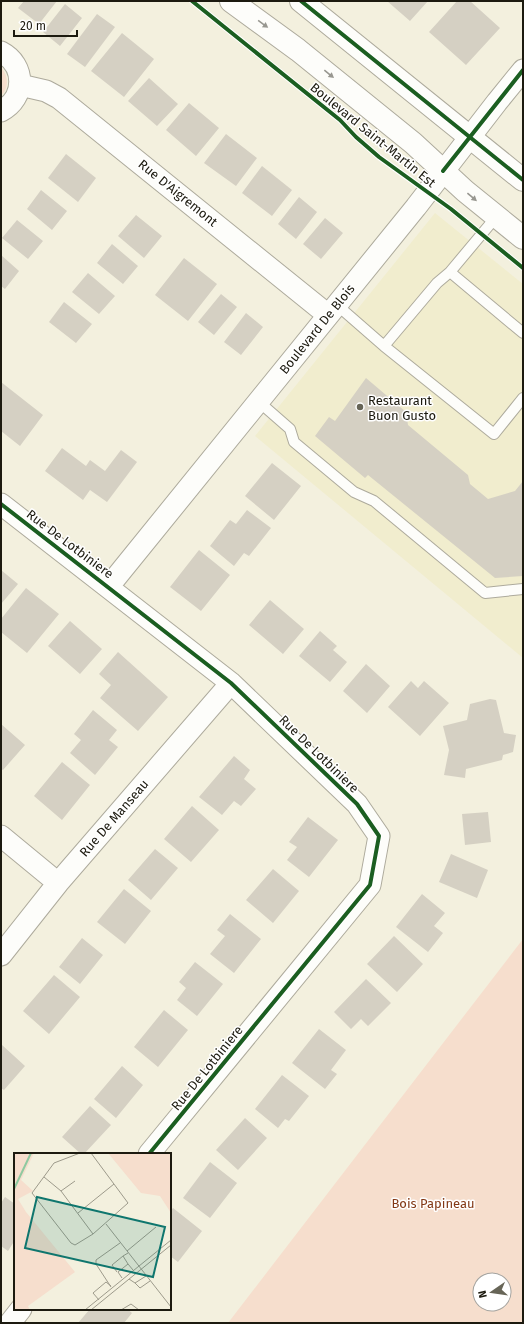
<svg xmlns="http://www.w3.org/2000/svg" width="524" height="1324" font-family="'Fira Sans',sans-serif">
	<style>
		.built { fill: #f1edce }
		.green { fill: #f6decd; fill-rule: evenodd }
		.building { fill: #d5d0c3 }
		.lines { fill: none; stroke-linecap: round; stroke-linejoin: round }
		.service-casing { stroke: #adaa9c; stroke-width: 12 }
		.minor-casing { stroke: #adaa9c; stroke-width: 23 }
		.secondary-casing { stroke: #adaa9c; stroke-width: 24 }
		.service { stroke: #fdfdfa; stroke-width: 10 }
		.minor { stroke: #fdfdfa; stroke-width: 21 }
		.secondary { stroke: #fdfdfa; stroke-width: 22 }
		.cycleway-casing { stroke: #fff; stroke-width: 6 }
		.cycleway { stroke: #1b5e20; stroke-width: 4 }
		.oneway { fill: #989790 }
		.poi-dot { fill: #676557; stroke: #fff; stroke-width: 1.5 }
		.labels { text-anchor: middle; dominant-baseline: central; stroke-width: 3; stroke-linejoin: round; paint-order: stroke }
		.street-label { font-size: 13px; fill: #1c1a0f; stroke: #fff }
		.poi-label { font-size: 13px; fill: #1c1a0f; stroke: #fff; text-anchor: start }
		.park-label { font-size: 13px; fill: #833815; stroke: #fff }
		.inset-river { fill: none; stroke: #8fc9a0; stroke-width: 2 }
		.inset-road { fill: none; stroke: #9d9a8b; stroke-width: 1 }
		.view { fill: #0f766e; fill-opacity: 0.15; stroke: #0f766e; stroke-width: 2 }
		.inset-edge { fill: none; stroke: #1c1a0f; stroke-width: 2 }
	</style>
	<rect width="100%" height="100%" fill="#f3f0de"/>
	<path class="built" d="M435,213L523,284V658L255,436Z"/>
	<path class="green" d="M1,67C9,77 9,87 1,96Z
		M523,939V1323H228ZM480,1280H504V1304H480Z"/>
	<path class="building" d="M24,1H57L39,24L18,8Z
		M387,1H428L410,21Z
		M457,1H470L500,28L466,65L429,32Z
		M65,4L82,18L60,46L43,32Z
		M97,14L115,27L85,67L67,54Z
		M122,33L154,59L124,97L91,71Z
		M149,78L178,104L157,126L128,101Z
		M189,103L219,128L196,156L166,130Z
		M226,134L257,158L236,186L204,163Z
		M66,154L96,178L78,202L48,178Z
		M262,166L292,190L272,216L242,193Z
		M41,190L67,211L52,230L27,209Z
		M299,197L317,212L296,239L278,224Z
		M136,215L162,236L144,258L118,236Z
		M325,218L343,233L321,259L303,244Z
		M17,220L43,241L28,259L2,238Z
		M112,244L138,266L123,284L97,263Z
		M1,255L19,271L5,289L1,286Z
		M184,258L217,284L188,321L155,295Z
		M88,273L115,296L99,314L72,292Z
		M221,294L237,307L214,335L198,322Z
		M64,302L92,324L76,343L49,322Z
		M246,313L263,327L241,355L224,342Z
		M366,378L406,412L408,425L468,475L470,484L488,499L515,491L523,481V576L495,578L368,475L365,478L315,436L329,417L335,421Z
		M1,382L43,415L20,446L1,431Z
		M62,448L86,466L90,460L105,471L121,450L137,462L107,502L90,490L83,500L45,471Z
		M272,463L301,486L274,520L245,496Z
		M247,510L271,528L249,556L244,553L234,566L210,546L230,520L236,524Z
		M199,550L230,575L201,611L170,587Z
		M1,570L18,584L1,604Z
		M26,588L59,614L27,653L1,632V619Z
		M270,600L304,629L283,654L249,625Z
		M70,621L102,649L80,674L48,646Z
		M320,631L337,646L333,650L347,662L330,682L299,656Z
		M118,652L168,697L138,731L100,698L111,685L99,674Z
		M366,664L390,686L367,713L343,691Z
		M411,681L418,688L424,681L449,703L420,736L388,707Z
		M490,699L496,700L504,733L516,735L513,752L503,755L502,760L466,769L465,778L444,775L449,750L443,726L467,720L470,704Z
		M93,710L117,730L109,740L118,747L95,775L70,753L81,740L74,734Z
		M1,724L25,745L3,770L1,769Z
		M234,756L250,770L244,779L256,789L241,806L234,801L222,815L199,797Z
		M62,762L90,785L62,820L34,796Z
		M192,806L219,830L191,862L164,839Z
		M488,812L491,842L465,845L462,814Z
		M308,817L338,840L309,877L287,860L297,847L289,842Z
		M155,849L178,868L151,900L128,880Z
		M451,854L488,870L477,898L439,882Z
		M273,869L299,891L273,923L246,900Z
		M124,889L151,911L125,944L97,922Z
		M422,894L445,913L434,926L443,933L428,952L396,927Z
		M230,914L261,939L234,973L210,954L225,936L217,930Z
		M394,936L423,964L397,992L367,964Z
		M82,938L103,955L80,984L59,967Z
		M195,962L223,984L197,1016L177,1000L186,988L179,982Z
		M54,975L80,997L49,1034L23,1011Z
		M366,979L391,1003L368,1026L361,1019L351,1029L334,1012Z
		M164,1010L188,1030L158,1067L134,1047Z
		M319,1029L346,1050L331,1070L337,1074L325,1089L292,1063Z
		M2,1045L25,1066L4,1090L1,1088Z
		M122,1066L143,1085L116,1118L94,1099Z
		M282,1075L309,1096L289,1121L285,1119L278,1128L255,1109Z
		M90,1106L111,1125L84,1154H81L62,1137Z
		M245,1118L267,1138L238,1170L216,1150Z
		M210,1162L237,1183L210,1218L183,1198Z
		M5,1197L15,1204V1240L8,1251L1,1246V1203Z
		M173,1208L202,1231L178,1262L170,1256V1212Z
		M90,1309H127L132,1313L124,1323H78Z"/>
	<g class="lines">
		<g class="service-casing">
			<path id="service" d="M496,217L450,272L523,333
				M337,305L384,346L437,283L450,272
				M384,346L494,434L523,398
				M258,401L290,429L294,442L354,492L374,501L485,593L523,589"/>
		</g>
		<g class="minor-casing">
			<path id="minor" d="M1,52C26,65 26,98 1,111
				M20,85L46,91L59,98L328,315
				M1,504L231,683L357,804L379,836L370,885L149,1154
				M109,586L416,207L497,102L523,70
				M1,836L58,883
				M1,955L58,883L231,683
				M10,1323L21,1309"/>
		</g>
		<g class="secondary-casing">
			<path id="secondary" d="M231,1L298,50L413,143L465,191L523,238
				M301,1L523,180"/>
		</g>
		<use href="#service" class="service"/>
		<use href="#minor" class="minor"/>
		<use href="#secondary" class="secondary"/>
		<g class="cycleway-casing">
			<path id="cycleway" d="M192,1L340,120L356,137L379,157L451,209L523,268
				M301,1L523,180
				M443,171L523,70
				M1,504L231,683L357,804L379,836L370,885L149,1154"/>
		</g>
		<use href="#cycleway" class="cycleway"/>
	</g>
	<defs><path id="oneway-solid" d="M-6-.8H1V-3.2L6.5 0L1 3.2V.8H-6Z"/></defs>
	<g class="oneway">
		<use href="#oneway-solid" transform="translate(263 24) rotate(36)"/>
		<use href="#oneway-solid" transform="translate(329 74) rotate(39)"/>
		<use href="#oneway-solid" transform="translate(472 197) rotate(40)"/>
	</g>
	<circle class="poi-dot" cx="360" cy="407" r="4"/>
	<g class="labels">
		<g class="street-label">
			<text transform="translate(373 135) rotate(39)">Boulevard Saint-Martin Est</text>
			<text transform="translate(178 193) rotate(39)">Rue D'Aigremont</text>
			<text transform="translate(317 329) rotate(-51)">Boulevard De Blois</text>
			<text transform="translate(70 544) rotate(37)">Rue De Lotbiniere</text>
			<text transform="translate(319 754) rotate(44)">Rue De Lotbiniere</text>
			<text transform="translate(114 818) rotate(-49)">Rue De Manseau</text>
			<text transform="translate(207 1068) rotate(-51)">Rue De Lotbiniere</text>
		</g>
		<g class="poi-label">
			<text x="368" y="400">Restaurant<tspan x="368" dy="15">Buon Gusto</tspan></text>
		</g>
		<g class="park-label">
			<text x="433" y="1203">Bois Papineau</text>
		</g>
	</g>
	<g transform="translate(14 1153)">
		<rect width="157" height="157" fill="#f3f0de"/>
		<path d="M0,0H20L7,27L19,38L4,46L12,59L61,119L14,153L16,157L0,156ZM94,0H157V60L146,43L127,40Z" fill="#f6decd"/>
		<path class="inset-river" d="M0,36L17,0"/>
		<path class="inset-road" d="M66,0L40,10L18,40L57,90L61,92L79,81L114,50L77,0M30,24L47,38L79,81M47,38L61,28M64,60L100,31M92,71L157,154M113,98L142,74M114,100L109,103L114,111M103,119L98,112L109,103M108,125L104,119L114,111L119,117M115,126L121,130L132,123M121,130L126,135L136,128M97,134L82,111V107L106,90M85,147L79,140L92,129L97,133M71,157L157,87M77,157L157,92M107,157L117,151L125,157"/>
		<path class="view" d="M23,44L151,74L139,124L11,95Z"/>
		<rect width="157" height="157" class="inset-edge"/>
	</g>
	<rect width="524" height="1324" fill="none" stroke="#1c1a0f" stroke-width="4"/>
	<g transform="translate(492 1292) rotate(257)"><circle r="19" fill="#ffffff" stroke="#a4a39f"/>
	<path d="M0-3L7 15L0 10L-7 15Z" fill="#676557"/>
	<text y="-6" font-size="11" font-weight="bold" text-anchor="middle" fill="#1c1a0f">N</text>
	</g>
	<path d="M14 30v6h63v-6" fill="none" stroke="#1c1a0f" stroke-width="2"/>
	<text x="20" y="30" font-size="12" fill="#1c1a0f" stroke="#ffffff" stroke-width="3" paint-order="stroke">20 m</text>
</svg>
